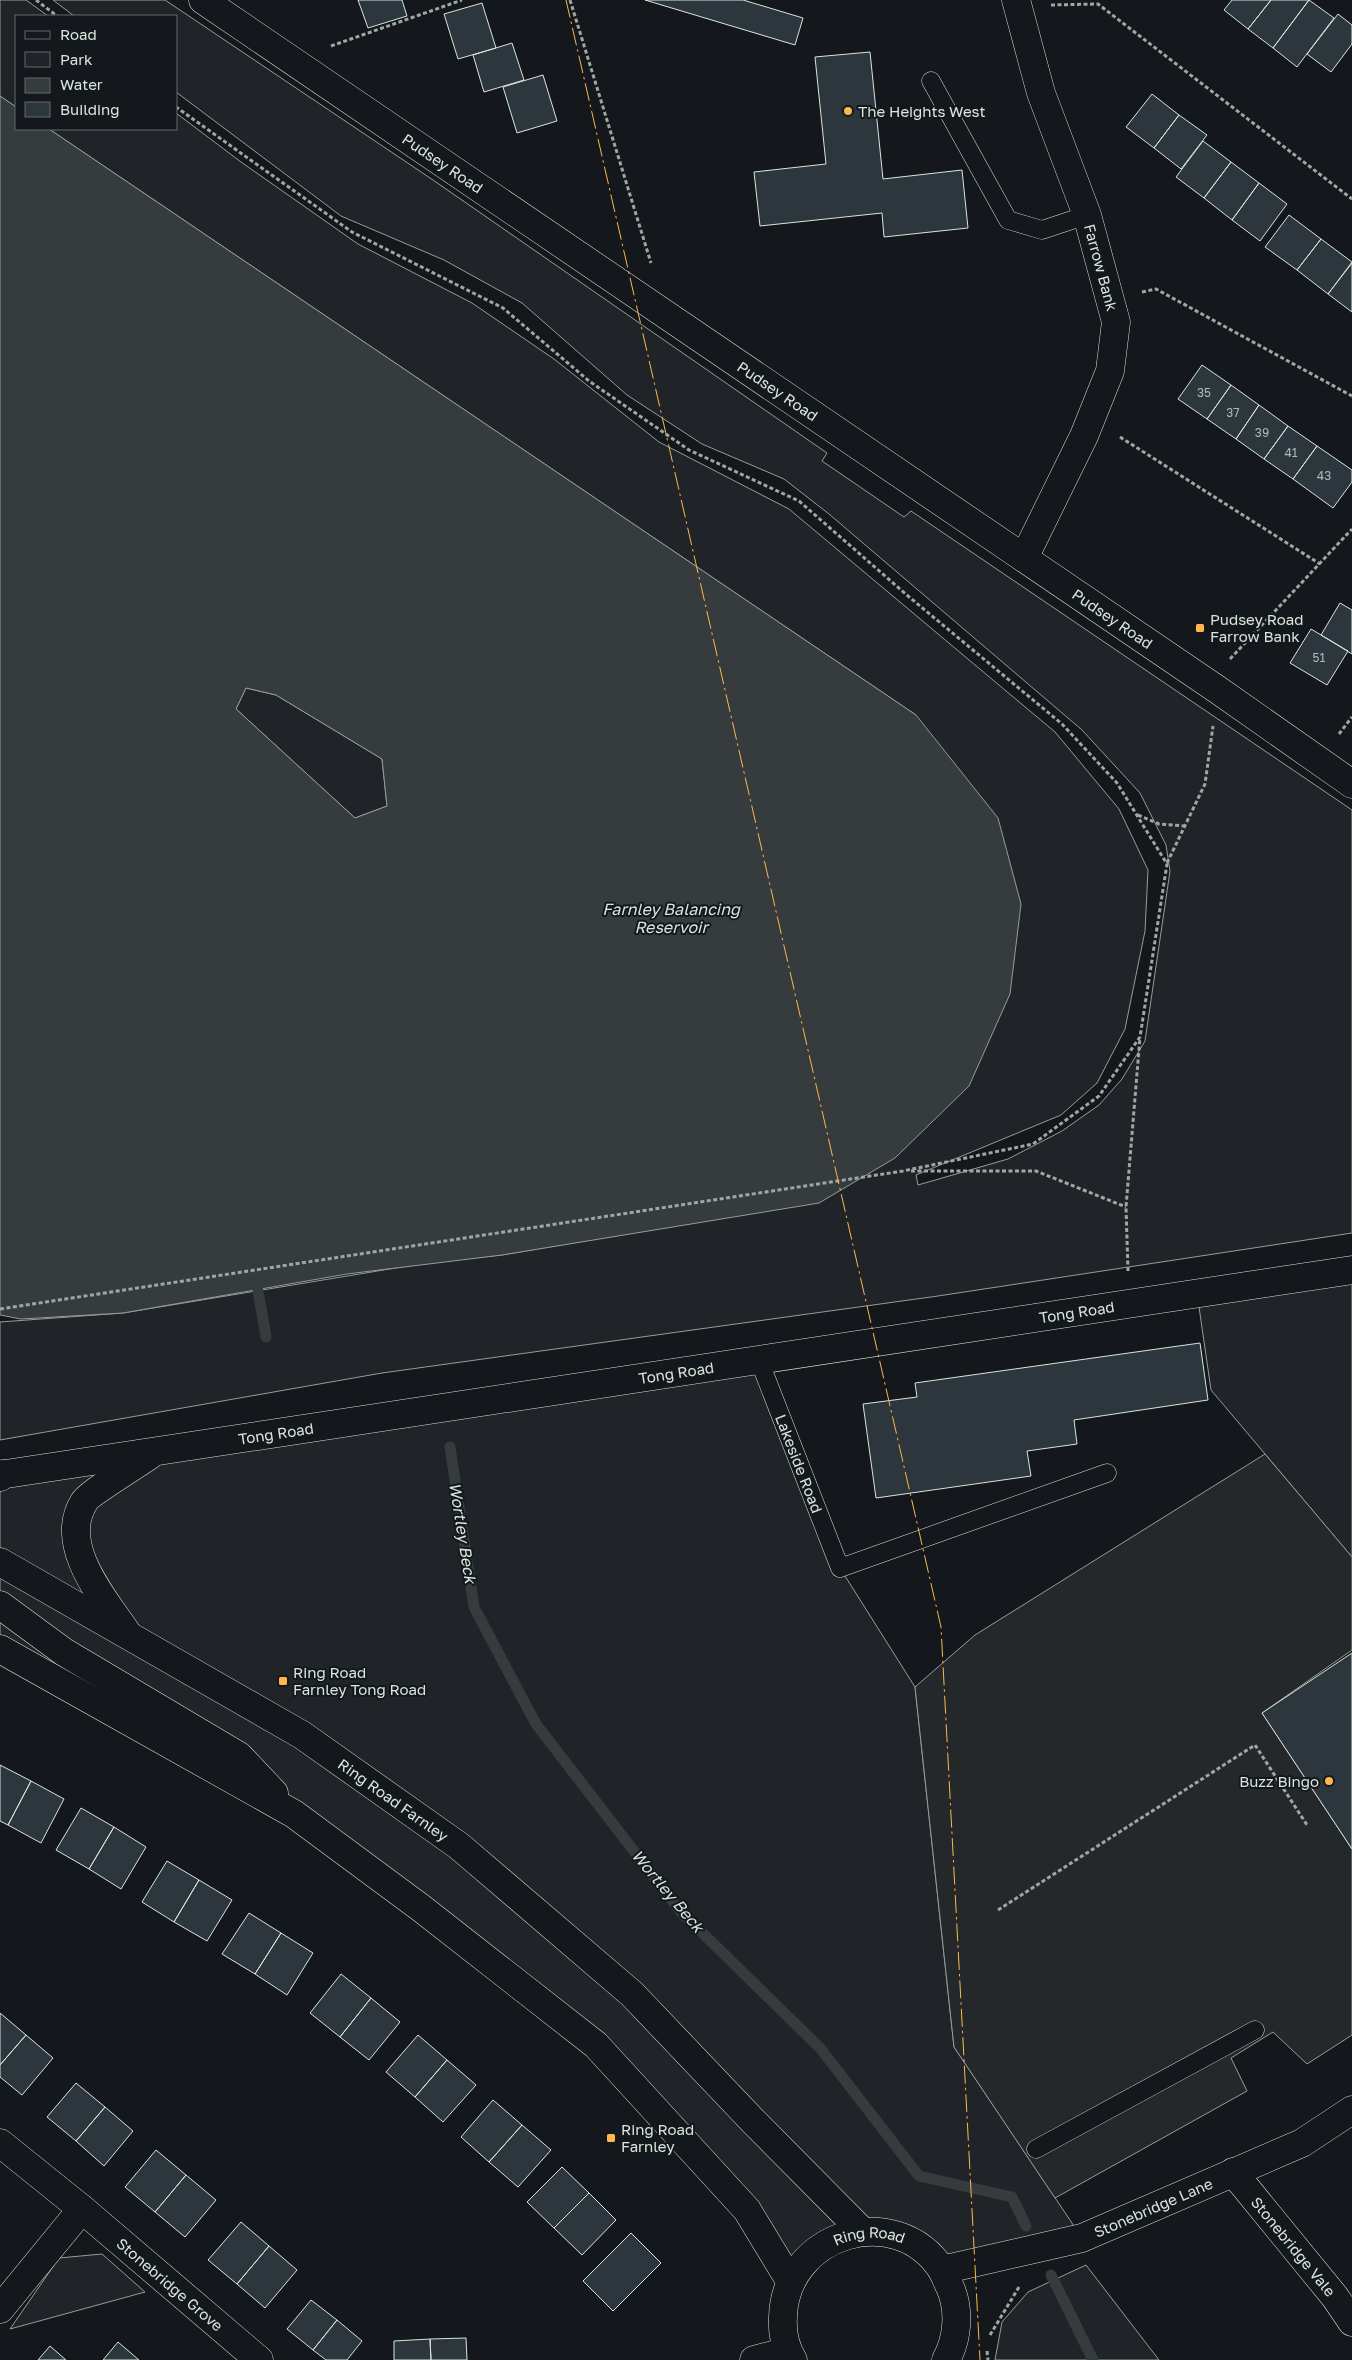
<svg xmlns="http://www.w3.org/2000/svg" width="1352" height="2360" font-family="'Golos Text',sans-serif">
	<style>
		.green { fill: #202428; stroke: #939e99 }
		.parking { fill: #24282b; stroke: #939e99 }
		.water { fill: #363b3e; stroke: #939e99; fill-rule: evenodd }
		.lines { fill: none; stroke-linecap: round; stroke-linejoin: round }
		.stream { stroke: #363b3e; stroke-width: 11 }
		.building { fill: #2c363c; stroke: #d8e6dc }
		.lane-casing { stroke: #d8e6dc; stroke-width: 19 }
		.street-casing { stroke: #d8e6dc; stroke-width: 29 }
		.secondary-casing { stroke: #d8e6dc; stroke-width: 29 }
		.highway-casing { stroke: #d8e6dc; stroke-width: 29 }
		.path { stroke: #9da8a2; stroke-width: 3; stroke-dasharray: 4 2.5; stroke-linecap: butt }
		.lane { stroke: #14181c; stroke-width: 18 }
		.street { stroke: #14181c; stroke-width: 28 }
		.secondary { stroke: #14181c; stroke-width: 28 }
		.highway { stroke: #14181c; stroke-width: 28 }
		.power { stroke: #ffb74d; stroke-width: 1; stroke-dasharray: 18 4 2.5 4; stroke-linecap: butt }
		.poi-dot { fill: #ffb74d; stroke: #14181c; stroke-width: 2 }
		.labels { text-anchor: middle; dominant-baseline: central; stroke-width: 4; stroke-linejoin: round; paint-order: stroke }
		.number-label { font-size: 12px; fill: #adbab4 }
		.poi-label { font-size: 15px; fill: #d8e6dc; stroke: #14181c; text-anchor: start }
		.street-label { font-size: 15px; fill: #d8e6dc; stroke: #14181c }
		.water-label { font-size: 16px; font-style: italic; fill: #d8e6dc; stroke: #14181c }
	</style>
	<rect width="100%" height="100%" fill="#14181c"/>
	<path class="green" d="M0,0H26L48,16H16V107L0,96Z
		M53,0H165L433,180L827,453L822,461L904,517L911,511L1352,810V1233L938,1296L382,1373L0,1440V1322L123,1313L426,1263L502,1255L697,1222L916,715L49,129H176V113L241,162L358,244L472,303L554,359L659,442L789,509L1055,732L1119,809L1148,870L1145,931L1125,1029L1097,1083L1061,1115L916,1175L918,1185L1008,1159L1062,1131L1099,1105L1122,1079L1145,1041L1170,871L1166,845L1140,793L1082,730L829,514L784,479L702,444L627,395L522,303L444,260L341,216L176,92V16H74Z
		M246,688L276,695L382,759L387,806L355,818L236,709Z
		M1352,1270V1557L1211,1390L1197,1293Z
		M759,1360L840,1568L915,1687L954,2047L1082,2238L942,2270L863,2232L790,2281L596,2045L294,1814L0,1649V1475Z
		M102,2254L145,2292L10,2329L59,2258Z
		M1086,2265L1159,2360H995L1002,2322L1028,2292Z"/>
	<path class="parking" d="M1265,1454L1352,1557V1650L1262,1713L1352,1849V2035L1307,2064L1273,2032L1231,2058L1247,2091L1055,2198L954,2047L915,1687L975,1635Z"/>
	<path class="water" d="M0,96L16,107V129H49L916,715L998,818L1021,904L1010,994L969,1086L895,1158L819,1203L502,1255L347,1274L123,1313L21,1319L0,1315ZM246,688L276,695L382,759L387,806L355,818L236,709Z"/>
	<g class="lines">
		<path class="stream" d="M258,1291L266,1337
			M450,1447L474,1607L536,1724L681,1912L820,2048L919,2176L1012,2197L1026,2226
			M1051,2275L1093,2360"/>
	</g>
	<path class="building" d="M358,0H402L407,16L368,28Z
		M645,0H743L803,18L795,45Z
		M1232,0H1271L1248,29L1224,10Z
		M1271,0H1309L1273,48L1248,29Z
		M1309,0L1334,18L1297,67L1273,48Z
		M482,3L496,48L458,59L444,14Z
		M1338,14L1352,25V44L1331,72L1307,54Z
		M512,43L524,80L484,92L473,55Z
		M870,52L883,179L962,170L968,228L884,237L882,213L760,226L754,172L826,164L815,57Z
		M543,75L557,121L517,133L503,87Z
		M1152,94L1179,115L1154,148L1126,127Z
		M1179,115L1207,135L1181,169L1154,148Z
		M1203,141L1231,162L1204,198L1176,177Z
		M1231,162L1259,183L1232,220L1204,198Z
		M1259,183L1287,204L1260,241L1232,220Z
		M1289,215L1321,239L1297,270L1265,247Z
		M1321,239L1352,262L1328,294L1297,270Z
		M1352,263V312L1328,294Z
		M1202,365L1231,385L1207,419L1178,399Z
		M1231,385L1259,405L1236,439L1207,419Z
		M1259,405L1288,426L1264,459L1236,439Z
		M1288,426L1317,446L1293,479L1264,459Z
		M1317,446L1352,470V482L1333,508L1293,479Z
		M1340,603L1352,610V654L1321,635Z
		M1311,629L1348,651L1327,685L1290,663Z
		M1200,1343L1208,1400L1074,1420L1077,1444L1027,1451L1031,1476L876,1498L863,1404L917,1397L915,1383Z
		M1352,1653V1849L1262,1713Z
		M0,1765L31,1781L8,1825L0,1821Z
		M31,1781L64,1799L41,1843L8,1825Z
		M81,1808L114,1827L89,1869L56,1850Z
		M114,1827L146,1847L121,1889L89,1869Z
		M167,1861L199,1880L174,1922L142,1902Z
		M199,1880L232,1900L207,1941L174,1922Z
		M249,1913L281,1933L255,1974L222,1954Z
		M281,1933L313,1953L287,1995L255,1974Z
		M341,1974L371,1998L340,2037L310,2013Z
		M371,1998L400,2022L369,2060L340,2037Z
		M0,2013L26,2035L0,2065Z
		M26,2035L53,2058L22,2095L0,2077V2065Z
		M418,2035L447,2060L415,2097L386,2072Z
		M447,2060L476,2085L443,2122L415,2097Z
		M76,2083L105,2107L76,2141L47,2117Z
		M493,2100L522,2125L489,2162L461,2137Z
		M105,2107L133,2131L104,2166L76,2141Z
		M522,2125L551,2150L518,2187L489,2162Z
		M156,2150L186,2175L155,2212L125,2187Z
		M562,2167L589,2193L554,2228L527,2202Z
		M186,2175L216,2200L185,2237L155,2212Z
		M589,2193L616,2220L582,2255L554,2228Z
		M241,2222L269,2246L237,2284L208,2260Z
		M631,2233L661,2263L613,2311L583,2281Z
		M269,2246L297,2270L265,2308L237,2284Z
		M311,2300L337,2320L313,2350L287,2329Z
		M337,2320L362,2341L347,2360H326L313,2350Z
		M466,2338L467,2360H431L430,2339Z
		M430,2339L431,2360H394V2341Z
		M118,2342L139,2360H103Z
		M50,2346L66,2360H38Z"/>
	<g class="lines">
		<g class="lane-casing">
			<g id="lane">
				<path d="M931,81L1008,220L1042,230L1087,215"/>
				<path id="s1" d="M759,1360L840,1568L1107,1473"/>
				<path d="M1036,2149L1255,2030"/>
			</g>
		</g>
		<g class="street-casing">
			<g id="street">
				<path id="s2" d="M1016,0L1041,93L1087,215L1116,322L1110,371L1084,436L1024,558"/>
				<path id="s3" d="M0,2143L82,2209L259,2360"/>
				<path id="s4" d="M1233,2172L1335,2297L1352,2322"/>
				<path d="M0,2309L82,2209"/>
			</g>
		</g>
		<g class="secondary-casing">
			<g id="secondary">
				<path id="s5" d="M203,0L1218,690L1352,784"/>
				<path id="s6" d="M0,1475L1352,1270"/>
				<path d="M127,1633C104,1599 57,1545 84,1502C88,1494 139,1463 150,1455"/>
				<path id="s7" d="M942,2270L1082,2238L1302,2143L1352,2110"/>
				<path d="M754,2360L788,2351"/>
			</g>
		</g>
		<g class="highway-casing">
			<g id="highway">
				<path d="M0,1477L2,1474"/>
				<path id="s8" d="M0,1562L302,1735L459,1846L632,1994L754,2122L863,2232"/>
				<path d="M0,1605L64,1652L239,1756L274,1793"/>
				<path d="M0,1649L294,1814L421,1908L596,2045L747,2210L790,2281"/>
				<path id="s9" d="M793,2360C785,2347 782,2332 783,2317C785,2234 896,2199 942,2270C945,2275 947,2282 950,2287C960,2310 958,2338 946,2360"/>
			</g>
		</g>
		<path class="path" d="M36,0L57,16
			M570,0L651,263
			M1051,5L1098,4L1352,199
			M331,46L462,0
			M1142,292L1156,289L1352,396
			M1120,437L1320,564
			M1230,659L1352,529
			M1339,734L1352,717
			M1138,815L1159,824L1185,826
			M1167,863L1205,784L1213,726
			M911,1171H1036L1126,1207
			M1128,1271L1126,1207L1140,1037
			M0,1309L903,1171L1033,1144L1099,1096L1140,1037L1167,864L1117,783L1062,724L908,596L799,501L689,450L589,381L503,308L352,232L176,107
			M998,1910L1255,1745L1307,1825
			M990,2335L1019,2287
			M987,2351L988,2360"/>
		<use href="#lane" class="lane"/>
		<use href="#street" class="street"/>
		<use href="#secondary" class="secondary"/>
		<use href="#highway" class="highway"/>
		<path class="power" d="M566,0L941,1627L980,2360"/>
	</g>
	<g class="poi-dot">
		<circle cx="848" cy="111" r="5"/>
		<rect x="1195" y="623" width="10" height="10" rx="2.5"/>
		<rect x="278" y="1676" width="10" height="10" rx="2.5"/>
		<circle cx="1329" cy="1781" r="5"/>
		<rect x="606" y="2133" width="10" height="10" rx="2.5"/>
	</g>
	<g class="labels">
		<g class="number-label">
			<text x="1204" y="392">35</text>
			<text x="1233" y="412">37</text>
			<text x="1262" y="432">39</text>
			<text x="1291" y="452">41</text>
			<text x="1324" y="475">43</text>
			<text x="1319" y="657">51</text>
		</g>
		<g class="poi-label">
			<text x="858" y="111">The Heights West</text>
			<text x="1210" y="619">Pudsey Road<tspan x="1210" dy="17">Farrow Bank</tspan></text>
			<text x="293" y="1672">Ring Road<tspan x="293" dy="17">Farnley Tong Road</tspan></text>
			<text x="1319" y="1781" text-anchor="end">Buzz Bingo</text>
			<text x="621" y="2129">Ring Road<tspan x="621" dy="17">Farnley</tspan></text>
		</g>
		<g class="street-label">
			<text stroke="none"><textPath href="#s5" startOffset="290">Pudsey Road</textPath></text>
			<text stroke="none"><textPath href="#s2" startOffset="281">Farrow Bank</textPath></text>
			<text stroke="none"><textPath href="#s5" startOffset="695">Pudsey Road</textPath></text>
			<text stroke="none"><textPath href="#s5" startOffset="1100">Pudsey Road</textPath></text>
			<text stroke="none"><textPath href="#s6" startOffset="1089">Tong Road</textPath></text>
			<text stroke="none"><textPath href="#s6" startOffset="684">Tong Road</textPath></text>
			<text stroke="none"><textPath href="#s6" startOffset="279">Tong Road</textPath></text>
			<text stroke="none"><textPath href="#s1" startOffset="111">Lakeside Road</textPath></text>
			<text stroke="none"><textPath href="#s8" startOffset="460">Ring Road Farnley</textPath></text>
			<text stroke="none"><textPath href="#s7" startOffset="221">Stonebridge Lane</textPath></text>
			<text stroke="none"><textPath href="#s9" startOffset="178">Ring Road</textPath></text>
			<text stroke="none"><textPath href="#s4" startOffset="96">Stonebridge Vale</textPath></text>
			<text stroke="none"><textPath href="#s3" startOffset="221">Stonebridge Grove</textPath></text>
		</g>
		<g class="water-label">
			<text x="671" y="909">Farnley Balancing<tspan x="671" dy="18">Reservoir</tspan></text>
			<text transform="translate(463 1533) rotate(81)">Wortley Beck</text>
			<text transform="translate(668 1891) rotate(50)">Wortley Beck</text>
		</g>
	</g>
	<rect x="15" y="15" width="162" height="115" fill="#14181c" stroke="#626a69"/>
	<rect x="25" y="31" width="25" height="8" fill="#14181c" stroke="#626a69"/>
	<text x="60" y="40" font-size="15" fill="#d8e6dc">Road</text>
	<rect x="25" y="52" width="25" height="15" fill="#202428" stroke="#626a69"/>
	<text x="60" y="65" font-size="15" fill="#d8e6dc">Park</text>
	<rect x="25" y="78" width="25" height="15" fill="#363b3e" stroke="#626a69"/>
	<text x="60" y="90" font-size="15" fill="#d8e6dc">Water</text>
	<rect x="25" y="102" width="25" height="15" fill="#2c363c" stroke="#626a69"/>
	<text x="60" y="115" font-size="15" fill="#d8e6dc">Building</text>
</svg>
